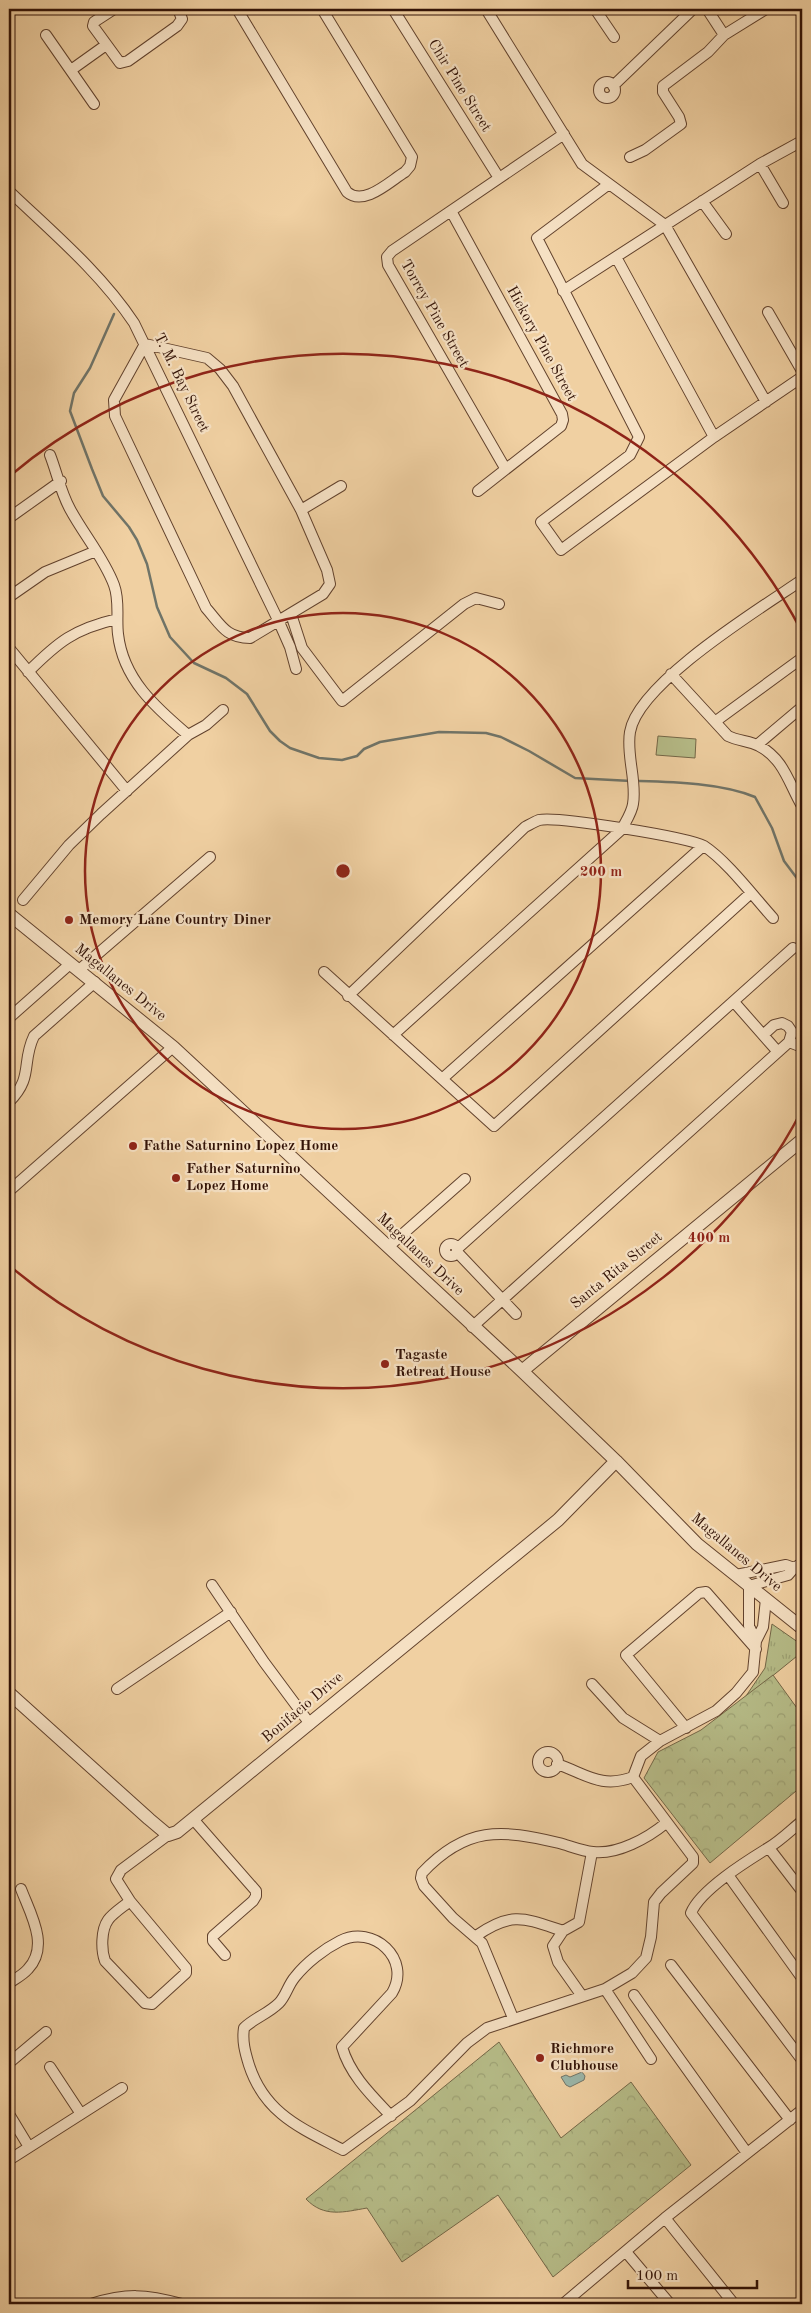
<svg xmlns="http://www.w3.org/2000/svg" width="811" height="2313" font-family="'Old Standard TT',serif">
	<style>
		.grass { fill: url(#grass-tufts); stroke: #746747 }
		.forest { fill: url(#forest-crowns); stroke: #746747 }
		.garden { fill: #b6bc88; stroke: #746747 }
		.water { fill: #9ab6a9; stroke: #707468 }
		.lines { fill: none; stroke-linecap: round; stroke-linejoin: round }
		.stream { stroke: #707468; stroke-width: 2.5 }
		.minor-casing { stroke: #62422d; stroke-width: 12 }
		.tertiary-casing { stroke: #62422d; stroke-width: 14 }
		.minor { stroke: #f5e0c3; stroke-width: 10 }
		.tertiary { stroke: #f5e0c3; stroke-width: 12 }
		.ring { fill: none; stroke: #8f2418; stroke-width: 2.5 }
		.poi-dot { fill: #8f2418; stroke: #f5e0c3; stroke-width: 2 }
		.labels { text-anchor: middle; dominant-baseline: central; stroke-width: 4.5; stroke-linejoin: round; paint-order: stroke }
		.street-label { font-size: 15px; fill: #321206; stroke: #f5e0c3 }
		.poi-label { font-size: 15px; font-weight: bold; fill: #321206; stroke: #f5e0c3; text-anchor: start }
		.centre { fill: #8f2418; stroke: #f5e0c3; stroke-width: 2.5 }
		.ring-label { font-size: 15px; text-anchor: middle; font-weight: bold; fill: #8f2418; stroke: #f5e0c3; stroke-width: 4.5; stroke-linejoin: round; paint-order: stroke }
	</style>
	<defs>
		<pattern id="grass-tufts" width="24" height="20" patternUnits="userSpaceOnUse" patternTransform="scale(1.25)"><rect width="24" height="20" fill="#b6bc88"/><path d="M3 7l-1-3M5 7V3M7 7l1-3M15 17l-1-3M17 17v-4M19 17l1-3" fill="none" stroke="#9da174"/></pattern>
		<pattern id="forest-crowns" width="20" height="18" patternUnits="userSpaceOnUse" patternTransform="scale(1.25)"><rect width="20" height="18" fill="#b6bc88"/><path d="M2 6a3 3 0 1 1 6 0M12 15a3 3 0 1 1 6 0" fill="none" stroke="#9da174"/></pattern>
	</defs>
	<rect width="100%" height="100%" fill="#f0d0a2"/>
	<filter id="stains"><feTurbulence type="fractalNoise" baseFrequency=".004" numOctaves="4"/><feColorMatrix values="0 0 0 0 .2 0 0 0 0 .09 0 0 0 0 .02 0 0 0 .5 -.17"/></filter>
	<radialGradient id="worn" r=".72"><stop offset=".6" stop-color="#630" stop-opacity="0"/><stop offset="1" stop-color="#630" stop-opacity=".3"/></radialGradient>
	<path class="grass" d="M772,1624L802,1645V1652L744,1699L765,1668Z"/>
	<path class="forest" d="M773,1675L802,1715V1786L710,1863L644,1778L658,1752L701,1730Z
		M499,2042L561,2138L631,2082L691,2165L553,2277L498,2195L402,2262L367,2208C344,2212 324,2218 306,2199Z"/>
	<path class="garden" d="M658,736L696,739L695,758L656,755Z"/>
	<path class="water" d="M582,2072L585,2076L584,2080L570,2087L566,2085L561,2077L566,2075L570,2077Z"/>
	<g class="lines">
		<path class="stream" d="M114,314L90,368L74,393L70,411L92,469L103,496L129,527L137,540L147,564L157,607L170,637L194,663L226,678L247,694L270,731L280,741L290,748L319,758L342,760L357,756L364,749L380,742L439,732L486,733L501,737L529,751L575,778L631,781
			M637,781C673,782 721,783 755,797L772,828L784,861L802,885"/>
		<g class="minor-casing">
			<path id="minor" d="M114,9L94,22L93,26L120,63L128,61L177,26L182,19L178,9
				M237,9L347,192C364,207 390,181 405,172L410,166L412,157L322,9
				M393,9L499,178
				M486,9L582,164L665,225L766,402
				M595,9L614,37
				M707,9L724,35
				M46,35L94,104
				M71,70L106,45
				M599 90a8 8 0 1 1 16 0a8 8 0 1 1-16 0Z
				M613,86L693,9
				M630,157L645,150L681,124L679,117L663,92V86L708,52L724,35L766,9
				M760,164L783,203
				M609,184L537,238L639,437L630,455L541,522L561,550L714,437L802,377
				M9,191C52,232 100,272 134,323L279,622L290,647L296,669
				M702,201L726,234
				M451,211L562,414L563,420L561,426L478,491
				M616,257L714,437
				M563,291L760,164L802,141
				M768,312L802,371
				M145,344L207,358L220,369L233,386L301,510L327,570L330,584L323,594L250,638C226,638 221,625 206,608L115,416L114,400Z
				M50,455C57,473 61,493 70,509C84,535 104,558 114,585C120,601 116,618 118,634C123,679 155,707 188,735
				M505,468L388,265L387,257L392,251L564,134
				M301,510L341,486
				M9,518L61,481
				M9,597L45,572L96,551
				M291,614L302,648L342,701L464,604L476,598L499,604
				M9,648L127,791
				M28,672C58,642 74,629 117,619
				M671,674L728,736C738,741 750,741 759,746C784,759 789,784 802,806
				M716,721L802,658
				M757,745L802,707
				M23,900L69,845L101,814L188,735L206,725L223,710
				M79,970L210,857
				M324,972L494,1126L751,893
				M348,996L525,827C529,825 534,822 539,820C557,816 687,837 704,846C727,861 754,897 773,918
				M734,1002L778,1052
				M9,1018L70,964
				M393,1035L622,829C626,821 632,812 633,804C637,781 626,755 630,732C638,683 761,608 802,580
				M763,1035L774,1025L782,1023L788,1026L792,1032L789,1042
				M442,1079L703,846
				M9,1102C34,1077 21,1063 34,1036L95,982
				M9,1191L173,1047
				M445 1250a6 6 0 1 1 12 0a6 6 0 1 1-12 0Z
				M388,1247L465,1179
				M457,1249L793,948
				M457,1252L516,1314
				M472,1327L789,1042L802,1047
				M736,1575L786,1565L794,1568
				M212,1585L264,1662L310,1724
				M756,1641L763,1627L766,1599
				M802,1675V1680
				M592,1684L623,1718L660,1741
				M117,1689L231,1612
				M686,1728L626,1655L699,1593L706,1592L756,1649
				M538 1762a10 10 0 1 1 20 0a10 10 0 1 1-20 0Z
				M557,1764C586,1774 601,1789 633,1777
				M193,1819L256,1891V1896L253,1901L213,1936V1941L225,1955
				M802,1821C791,1830 780,1841 768,1848C747,1861 700,1890 691,1913L802,2060
				M769,1848L802,1891
				M728,1875L802,1978
				M130,1901C123,1907 113,1913 108,1920C101,1930 101,1950 105,1961L145,2003L152,2004L186,1973V1968L130,1901L116,1879L121,1870L168,1835
				M476,1936C512,1911 524,1918 563,1931
				M671,1965L790,2120
				M9,1983C15,1979 23,1975 28,1969C50,1946 30,1913 21,1889
				M605,1989L651,2059
				M634,1995L747,2153
				M582,1996L558,1962L553,1946L563,1931L579,1922L592,1852
				M513,2018L482,1943L453,1918L424,1886L421,1878L422,1873C466,1826 501,1829 559,1843C570,1846 582,1851 593,1852C617,1855 648,1838 666,1823
				M9,2063L46,2032
				M50,2067L81,2114
				M9,2114L29,2147
				M391,2116C372,2096 350,2075 342,2047L392,1993C412,1959 373,1924 340,1941C324,1949 306,1963 295,1977C288,1985 286,1996 279,2003C268,2014 254,2018 244,2028C242,2041 245,2052 249,2065C265,2114 301,2128 343,2150L410,2101L467,2043L487,2028L605,1989L632,1973L646,1958L651,1937L654,1902L661,1893L693,1863V1857L633,1777L641,1756L660,1741L716,1711L736,1693L753,1672L756,1641L749,1626V1586L788,1575L794,1568L802,1563
				M9,2160L122,2088
				M665,2218L734,2304
				M626,2252L670,2304
				M91,2304C127,2293 145,2294 182,2304
				M563,2304L665,2218L802,2110"/>
		</g>
		<g class="tertiary-casing">
			<path id="tertiary" d="M9,914L173,1047L522,1371L616,1461L697,1544L802,1628
				M522,1371L802,1140
				M9,1693L149,1819L168,1835L177,1832L558,1520L616,1461"/>
		</g>
		<use href="#minor" class="minor"/>
		<use href="#tertiary" class="tertiary"/>
	</g>
	<g class="ring">
		<circle cx="343" cy="871" r="258"/>
		<path d="M802 1110A517 517 0 0 1 11 1267M11 475A517 517 0 0 1 802 632"/>
	</g>
	<g class="poi-dot">
		<circle cx="69" cy="920" r="5"/>
		<circle cx="133" cy="1146" r="5"/>
		<circle cx="176" cy="1178" r="5"/>
		<circle cx="385" cy="1364" r="5"/>
		<circle cx="540" cy="2058" r="5"/>
	</g>
	<g class="labels">
		<g class="street-label">
			<text transform="translate(459 86) rotate(58)">Chir Pine Street</text>
			<text transform="translate(434 314) rotate(60)">Torrey Pine Street</text>
			<text transform="translate(541 344) rotate(61)">Hickory Pine Street</text>
			<text transform="translate(181 383) rotate(64)">T. M. Bay Street</text>
			<text transform="translate(120 983) rotate(39)">Magallanes Drive</text>
			<text transform="translate(420 1255) rotate(43)">Magallanes Drive</text>
			<text transform="translate(617 1271) rotate(-39)">Santa Rita Street</text>
			<text transform="translate(736 1553) rotate(40)">Magallanes Drive</text>
			<text transform="translate(303 1708) rotate(-40)">Bonifacio Drive</text>
		</g>
		<g class="poi-label">
			<text x="79" y="920">Memory Lane Country Diner</text>
			<text x="143" y="1146">Fathe Saturnino Lopez Home</text>
			<text x="186" y="1169">Father Saturnino<tspan x="186" dy="17">Lopez Home</tspan></text>
			<text x="395" y="1355">Tagaste<tspan x="395" dy="17">Retreat House</tspan></text>
			<text x="550" y="2049">Richmore<tspan x="550" dy="17">Clubhouse</tspan></text>
		</g>
	</g>
	<circle cx="343" cy="871" r="8" class="centre"/>
	<g class="ring-label">
		<text x="601" y="876">200 m</text>
		<text x="709" y="1242">400 m</text>
	</g>
	<rect width="811" height="2313" fill="none" stroke="#f0d0a2" stroke-width="30"/>
	<rect x="10" y="10" width="791" height="2293" fill="none" stroke="#321206" stroke-width="2.5"/>
	<rect x="15" y="15" width="781" height="2283" fill="none" stroke="#321206"/>
	<path d="M628 2280v8h129v-8" fill="none" stroke="#321206" stroke-width="2.5"/>
	<text x="636" y="2280" font-size="15" fill="#321206" stroke="#f5e0c3" stroke-width="4" paint-order="stroke">100 m</text>
	<rect width="100%" height="100%" filter="url(#stains)"/>
	<rect width="100%" height="100%" fill="url(#worn)"/>
</svg>
